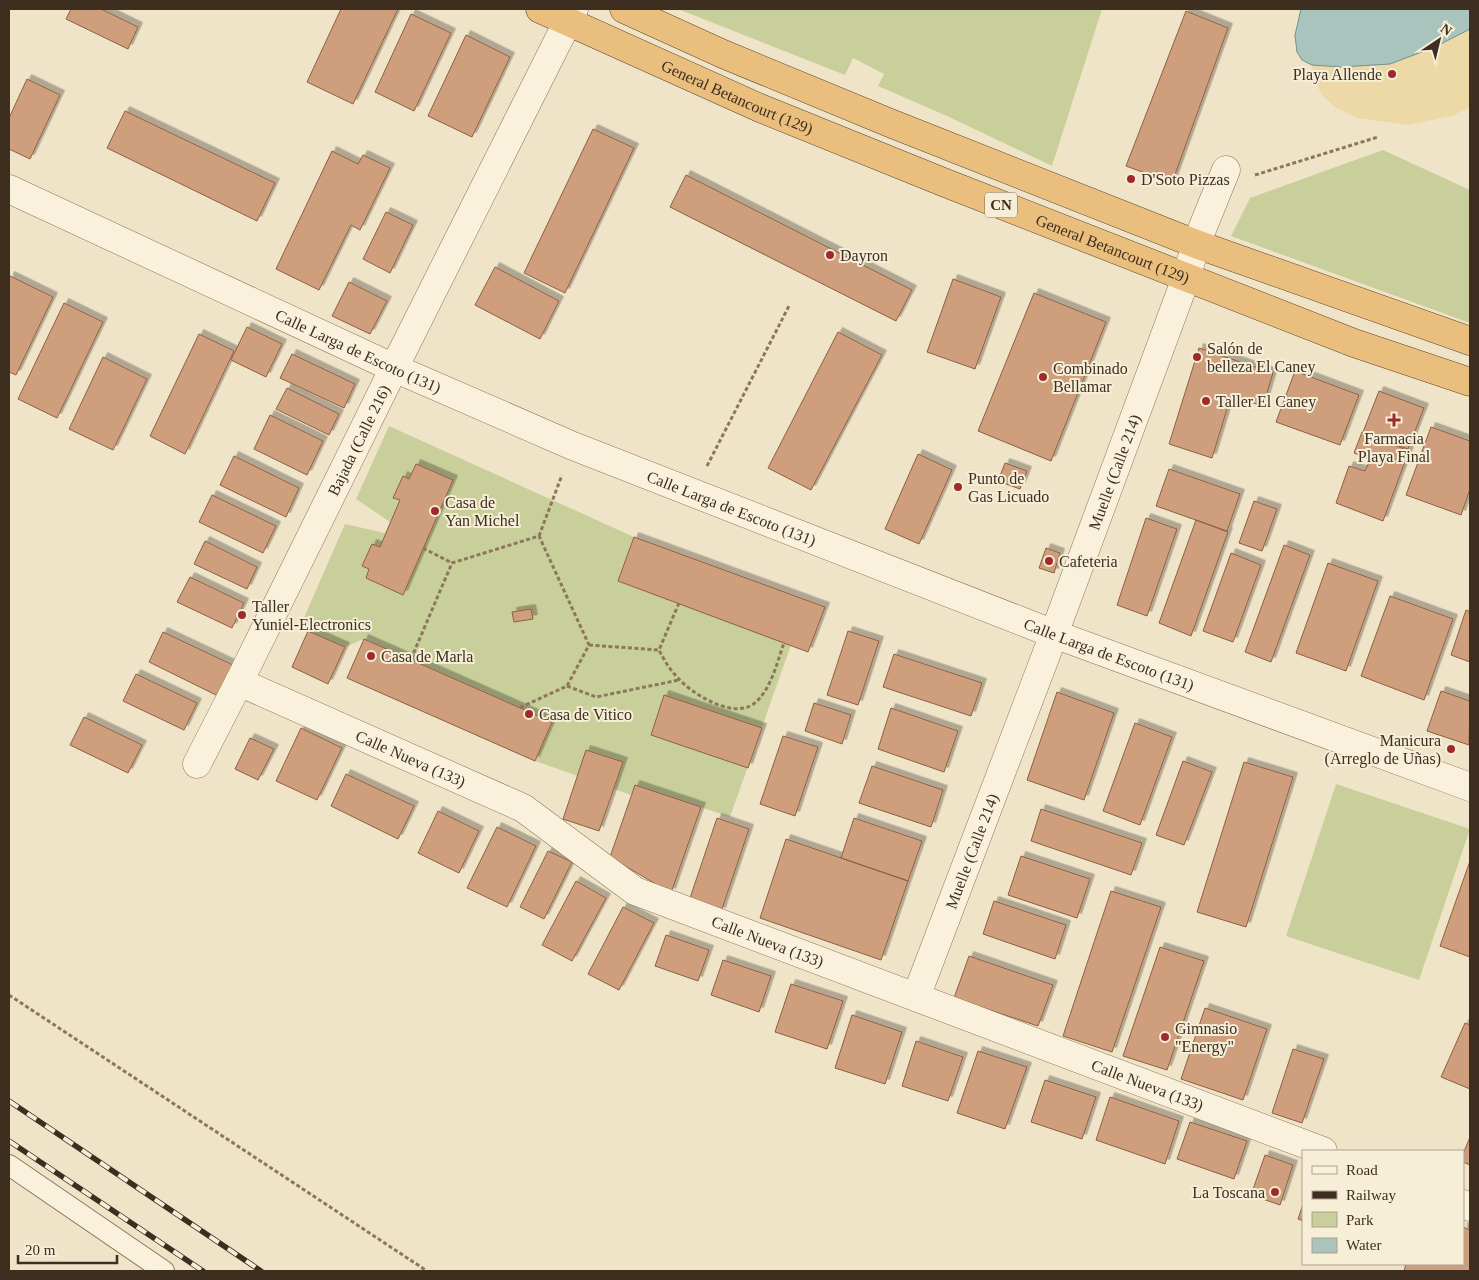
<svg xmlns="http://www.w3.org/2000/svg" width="1479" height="1280" font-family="'Times New Roman',serif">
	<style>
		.green { fill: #c9cf9b }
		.sand { fill: #ecd9a5 }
		.water { fill: #a9c4bc; stroke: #6f938a }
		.building { fill: #cf9f7d; stroke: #8d5f41; filter: url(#shadow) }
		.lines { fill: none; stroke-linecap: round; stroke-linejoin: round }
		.service-casing { stroke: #8d765c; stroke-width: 22 }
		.minor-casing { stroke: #8d765c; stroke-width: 29 }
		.trunk-casing { stroke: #5b4430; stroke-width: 29 }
		.path { stroke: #8d765c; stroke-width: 3; stroke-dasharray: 4 2.5; stroke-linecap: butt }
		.service { stroke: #faf1dc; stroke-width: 20 }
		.minor { stroke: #faf1dc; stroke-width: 28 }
		.trunk { stroke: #eabe7c; stroke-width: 28 }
		.rail-casing { stroke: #3d2e20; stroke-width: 5.5 }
		.rail { stroke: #f7eed8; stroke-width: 4; stroke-dasharray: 11; stroke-linecap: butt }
		.poi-dot { fill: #9e2a2b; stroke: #f7eed8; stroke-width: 2 }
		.labels { text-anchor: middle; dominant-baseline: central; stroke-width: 4; stroke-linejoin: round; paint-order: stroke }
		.shield { fill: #f7eed8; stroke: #756857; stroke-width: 1 }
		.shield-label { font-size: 15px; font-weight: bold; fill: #3d2e20 }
		.poi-label { font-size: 16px; fill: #3d2e20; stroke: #f7eed8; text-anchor: start }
		.street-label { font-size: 16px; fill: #3d2e20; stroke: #f7eed8 }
	</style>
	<defs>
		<filter id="shadow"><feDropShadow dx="4.5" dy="-4.5" stdDeviation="0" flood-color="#0004"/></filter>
	</defs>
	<rect width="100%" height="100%" fill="#f0e4c8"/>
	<path class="green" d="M678,9H1102L1052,166L949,117L878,86L884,74L853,58L845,75Z
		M1383,150L1470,190V323L1231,236L1250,198Z
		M389,426L634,537L618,581L791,645L730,817L635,785L631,795L614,789L622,762L587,750L578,776L535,761L551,722L364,639L345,647L308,631H298L345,524L385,533L390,522L356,499Z
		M1336,784L1470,829L1419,980L1286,936Z"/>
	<path class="sand" d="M1470,29V107L1452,116L1408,125L1358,118L1336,108L1323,96L1314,81L1312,65L1341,67L1435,47Z"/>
	<path class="water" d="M1301,9H1470V29L1435,47L1390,64L1341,67L1312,65L1302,60L1297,52L1295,35Z"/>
	<path class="building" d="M71,9H101L138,27L128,49L66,19Z
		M341,9H398L353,104L307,82Z
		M1186,11L1228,28L1172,183L1126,166Z
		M411,14L451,33L414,111L375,92Z
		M466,35L510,57L472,137L428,116Z
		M27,79L60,95L30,159L9,149V118Z
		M125,111L275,183L257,221L107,148Z
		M593,129L634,148L565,293L524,273Z
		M332,151L358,164L363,155L390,168L360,230L351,225L319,290L276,269Z
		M686,175L912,290L896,321L670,207Z
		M386,212L413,225L390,273L363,259Z
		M495,267L559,301L540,339L475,305Z
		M10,276L53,297L16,375L9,372V279Z
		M953,279L1001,297L975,369L927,352Z
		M349,282L387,301L370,334L332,316Z
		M1034,293L1106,322L1051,461L978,431Z
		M64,303L103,322L57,418L18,399Z
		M247,327L282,344L266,377L231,360Z
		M838,332L882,355L811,490L768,468Z
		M199,334L234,351L185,454L150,436Z
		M1199,348L1273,373L1263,406L1231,396L1212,458L1169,444Z
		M292,354L355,384L344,408L280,378Z
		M103,357L147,379L113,450L69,429Z
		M1295,371L1359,395L1340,445L1276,422Z
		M287,388L339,414L329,435L276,409Z
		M1379,391L1424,408L1408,449L1363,432Z
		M270,415L323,441L307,475L254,449Z
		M1431,427L1470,441V489L1461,515L1406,495Z
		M1362,432L1409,451L1383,521L1336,503L1349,466L1365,471L1370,460L1354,453Z
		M918,454L952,470L919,544L885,529Z
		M234,456L299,488L286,517L220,485Z
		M1005,463L1027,471L1020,489L998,481Z
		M416,464L453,480L403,595L366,578L369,569L362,566L372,544L380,547L400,500L393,498L403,476L409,479Z
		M1169,469L1240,494L1227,531L1156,506Z
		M212,495L276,526L263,553L199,522Z
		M1254,501L1277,509L1262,551L1239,543Z
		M1146,518L1177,529L1147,616L1117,605Z
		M1196,520L1228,532L1191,636L1159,623Z
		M634,537L825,607L808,652L618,581Z
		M205,541L257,567L247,589L194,564Z
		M1284,545L1310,555L1271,662L1245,652Z
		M1046,548L1060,553L1054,573L1039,568Z
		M1231,553L1261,565L1233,642L1203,631Z
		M1328,563L1378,581L1346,671L1296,653Z
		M190,577L244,603L232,628L177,602Z
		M1390,596L1453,619L1424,700L1361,676Z
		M531,609L533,619L514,622L512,612Z
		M1466,610L1470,612V662L1451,655Z
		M308,631L345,647L328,684L292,667Z
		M848,631L879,641L858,705L827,695Z
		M163,632L233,665L218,696L149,662Z
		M364,639L552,722L535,761L347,678Z
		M894,654L982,683L971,716L883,687Z
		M136,674L197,703L184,730L123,701Z
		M1441,691L1470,701L1469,745L1427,731Z
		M1057,692L1114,713L1084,800L1027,780Z
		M664,695L762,728L748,768L651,735Z
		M814,703L851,715L842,744L805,731Z
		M891,708L958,731L944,772L878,749Z
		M84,717L142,745L128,773L70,745Z
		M1135,723L1172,737L1140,825L1103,811Z
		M301,728L342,748L317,800L276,781Z
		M783,736L818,747L795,816L760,804Z
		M250,738L274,749L258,780L235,769Z
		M586,750L623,762L599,831L563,819Z
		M1183,761L1212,772L1184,845L1156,835Z
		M1244,762L1293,777L1246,927L1197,912Z
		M872,766L943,790L931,827L859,803Z
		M346,774L414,806L398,839L331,806Z
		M635,785L701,807L671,893L610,857Z
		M1041,809L1142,843L1131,875L1031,841Z
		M438,811L479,831L459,873L418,853Z
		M717,818L749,829L721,912L689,901Z
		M854,818L922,841L908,881L841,858Z
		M497,827L536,846L507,907L467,888Z
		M786,839L908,881L881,960L760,918Z
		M548,851L572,862L544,919L520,907Z
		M1021,856L1090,879L1077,918L1008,895Z
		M1470,861V957L1440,946Z
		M576,881L606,898L572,961L542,945Z
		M1111,891L1161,907L1112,1052L1063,1036Z
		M994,901L1066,925L1055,959L983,934Z
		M623,907L654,923L619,990L588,974Z
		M666,935L709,950L698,981L655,966Z
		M1160,947L1204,961L1167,1070L1123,1056Z
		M969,956L1053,985L1038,1026L954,998Z
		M723,960L771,976L759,1012L711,995Z
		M791,984L843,1001L827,1049L775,1032Z
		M1205,1008L1267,1029L1243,1100L1181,1079Z
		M852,1015L902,1032L885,1084L835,1068Z
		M1465,1023L1470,1025V1089L1441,1077Z
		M916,1041L963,1057L948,1101L902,1086Z
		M1293,1049L1324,1059L1302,1123L1272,1113Z
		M978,1051L1027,1067L1005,1129L957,1113Z
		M1045,1080L1096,1097L1082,1139L1031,1122Z
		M1110,1097L1179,1121L1165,1164L1096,1140Z
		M1190,1122L1247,1141L1234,1179L1177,1159Z
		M1470,1137V1165L1463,1162V1154Z
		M1265,1155L1293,1165L1280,1205L1251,1195Z
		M1303,1204V1221L1298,1219Z
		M1463,1227L1470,1230V1271H1404L1406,1264H1463Z"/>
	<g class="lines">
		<g class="service-casing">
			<path id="service" d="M9,1165L164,1271"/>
		</g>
		<g class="minor-casing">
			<g id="minor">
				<path id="s1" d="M9,189L394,368L573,446L1054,634L1470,787"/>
				<path id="s2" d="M239,682L523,808L635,891L1323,1151"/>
				<path id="s3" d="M197,764L239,682L394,368L574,9"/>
				<path id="s4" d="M916,997L1054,634L1186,278L1196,244L1226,170"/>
				<path d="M1463,1204L1470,1207"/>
			</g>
		</g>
		<g class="trunk-casing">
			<g id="trunk">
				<path id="s5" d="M540,9L760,108L943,182L1354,343L1470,382"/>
				<path d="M624,9L723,54L890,123L1196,244L1470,341"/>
			</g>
		</g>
		<path class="path" d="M1255,175L1378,137
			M707,466L790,304
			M539,536L562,475
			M423,548L452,563
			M679,603L659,650C664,660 670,670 678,678C693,695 736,721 756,702C772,687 777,662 784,643
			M589,645L659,650
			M411,659L452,563L539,536L589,645L567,686L519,708
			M567,686L596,697L679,680
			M9,995L427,1271"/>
		<use href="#service" class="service"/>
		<use href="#minor" class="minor"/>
		<use href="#trunk" class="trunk"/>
		<g class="rail-casing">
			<path id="rail" d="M9,1101L261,1271
				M9,1141L203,1271"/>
		</g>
		<use href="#rail" class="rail"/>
	</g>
	<g class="poi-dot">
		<circle cx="1392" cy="74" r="5"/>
		<circle cx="1131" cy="179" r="5"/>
		<circle cx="830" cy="255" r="5"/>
		<circle cx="1197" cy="357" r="5"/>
		<circle cx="1043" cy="377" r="5"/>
		<circle cx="1206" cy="401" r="5"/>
		<path d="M1391.5 412.5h5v5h5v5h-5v5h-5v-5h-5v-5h5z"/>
		<circle cx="958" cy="487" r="5"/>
		<circle cx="435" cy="511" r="5"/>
		<circle cx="1049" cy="561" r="5"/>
		<circle cx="242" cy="615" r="5"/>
		<circle cx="371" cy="656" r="5"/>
		<circle cx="529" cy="714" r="5"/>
		<circle cx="1451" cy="749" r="5"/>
		<circle cx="1165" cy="1037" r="5"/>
		<circle cx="1275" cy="1192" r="5"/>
	</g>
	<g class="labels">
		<rect class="shield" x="985" y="192.5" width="32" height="25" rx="4"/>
		<g class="shield-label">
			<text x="1001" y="205">CN</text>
		</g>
		<g class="poi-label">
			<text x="1382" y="74" text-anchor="end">Playa Allende</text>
			<text x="1141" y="179">D'Soto Pizzas</text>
			<text x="840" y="255">Dayron</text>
			<text x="1207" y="348">Salón de<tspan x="1207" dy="18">belleza El Caney</tspan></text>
			<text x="1053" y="368">Combinado<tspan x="1053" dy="18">Bellamar</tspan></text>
			<text x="1216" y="401">Taller El Caney</text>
			<text x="1394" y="438" text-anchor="middle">Farmacia<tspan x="1394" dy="18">Playa Final</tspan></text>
			<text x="968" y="478">Punto de<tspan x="968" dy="18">Gas Licuado</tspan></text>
			<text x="445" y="502">Casa de<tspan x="445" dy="18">Yan Michel</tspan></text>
			<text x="1059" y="561">Cafeteria</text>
			<text x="252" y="606">Taller<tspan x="252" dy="18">Yuniel-Electronics</tspan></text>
			<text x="381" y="656">Casa de Marla</text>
			<text x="539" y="714">Casa de Vitico</text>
			<text x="1441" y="740" text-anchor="end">Manicura<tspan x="1441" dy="18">(Arreglo de Uñas)</tspan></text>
			<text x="1175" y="1028">Gimnasio<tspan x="1175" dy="18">"Energy"</tspan></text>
			<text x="1265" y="1192" text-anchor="end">La Toscana</text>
		</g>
		<g class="street-label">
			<text stroke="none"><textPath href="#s5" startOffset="216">General Betancourt (129)</textPath></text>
			<text stroke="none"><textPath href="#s5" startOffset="621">General Betancourt (129)</textPath></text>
			<text stroke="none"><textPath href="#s1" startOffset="385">Calle Larga de Escoto (131)</textPath></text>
			<text stroke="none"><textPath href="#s3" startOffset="362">Bajada (Calle 216)</textPath></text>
			<text stroke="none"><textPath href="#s4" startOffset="561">Muelle (Calle 214)</textPath></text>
			<text stroke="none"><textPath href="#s1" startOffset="790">Calle Larga de Escoto (131)</textPath></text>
			<text stroke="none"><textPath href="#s1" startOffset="1195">Calle Larga de Escoto (131)</textPath></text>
			<text stroke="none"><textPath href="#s2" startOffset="188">Calle Nueva (133)</textPath></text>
			<text stroke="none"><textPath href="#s4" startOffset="156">Muelle (Calle 214)</textPath></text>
			<text stroke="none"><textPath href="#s2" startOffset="592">Calle Nueva (133)</textPath></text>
			<text stroke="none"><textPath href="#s2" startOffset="998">Calle Nueva (133)</textPath></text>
		</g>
	</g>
	<rect width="1479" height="1280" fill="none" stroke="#3d2e20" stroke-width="20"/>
	<rect x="1302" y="1150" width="162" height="115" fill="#f7eed8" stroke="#ada18e"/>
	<rect x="1312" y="1166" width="25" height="8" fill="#faf1dc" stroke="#ada18e"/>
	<text x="1346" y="1175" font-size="15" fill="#3d2e20">Road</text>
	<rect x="1312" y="1191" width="25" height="8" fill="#3d2e20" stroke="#ada18e"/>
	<text x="1346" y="1200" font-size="15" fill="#3d2e20">Railway</text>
	<rect x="1312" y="1212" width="25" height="15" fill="#c9cf9b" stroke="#ada18e"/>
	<text x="1346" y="1225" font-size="15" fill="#3d2e20">Park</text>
	<rect x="1312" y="1238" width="25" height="15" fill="#a9c4bc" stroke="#ada18e"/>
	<text x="1346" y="1250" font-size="15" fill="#3d2e20">Water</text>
	<g transform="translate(1439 40) rotate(35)" stroke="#f7eed8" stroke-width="4" paint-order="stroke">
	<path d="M0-4L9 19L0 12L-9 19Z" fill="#3d2e20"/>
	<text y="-8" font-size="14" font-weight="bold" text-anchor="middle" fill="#3d2e20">N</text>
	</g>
	<path d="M18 1255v8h99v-8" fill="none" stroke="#3d2e20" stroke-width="2.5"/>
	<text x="25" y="1255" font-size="15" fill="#3d2e20" stroke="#f7eed8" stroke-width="4" paint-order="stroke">20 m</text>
</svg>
